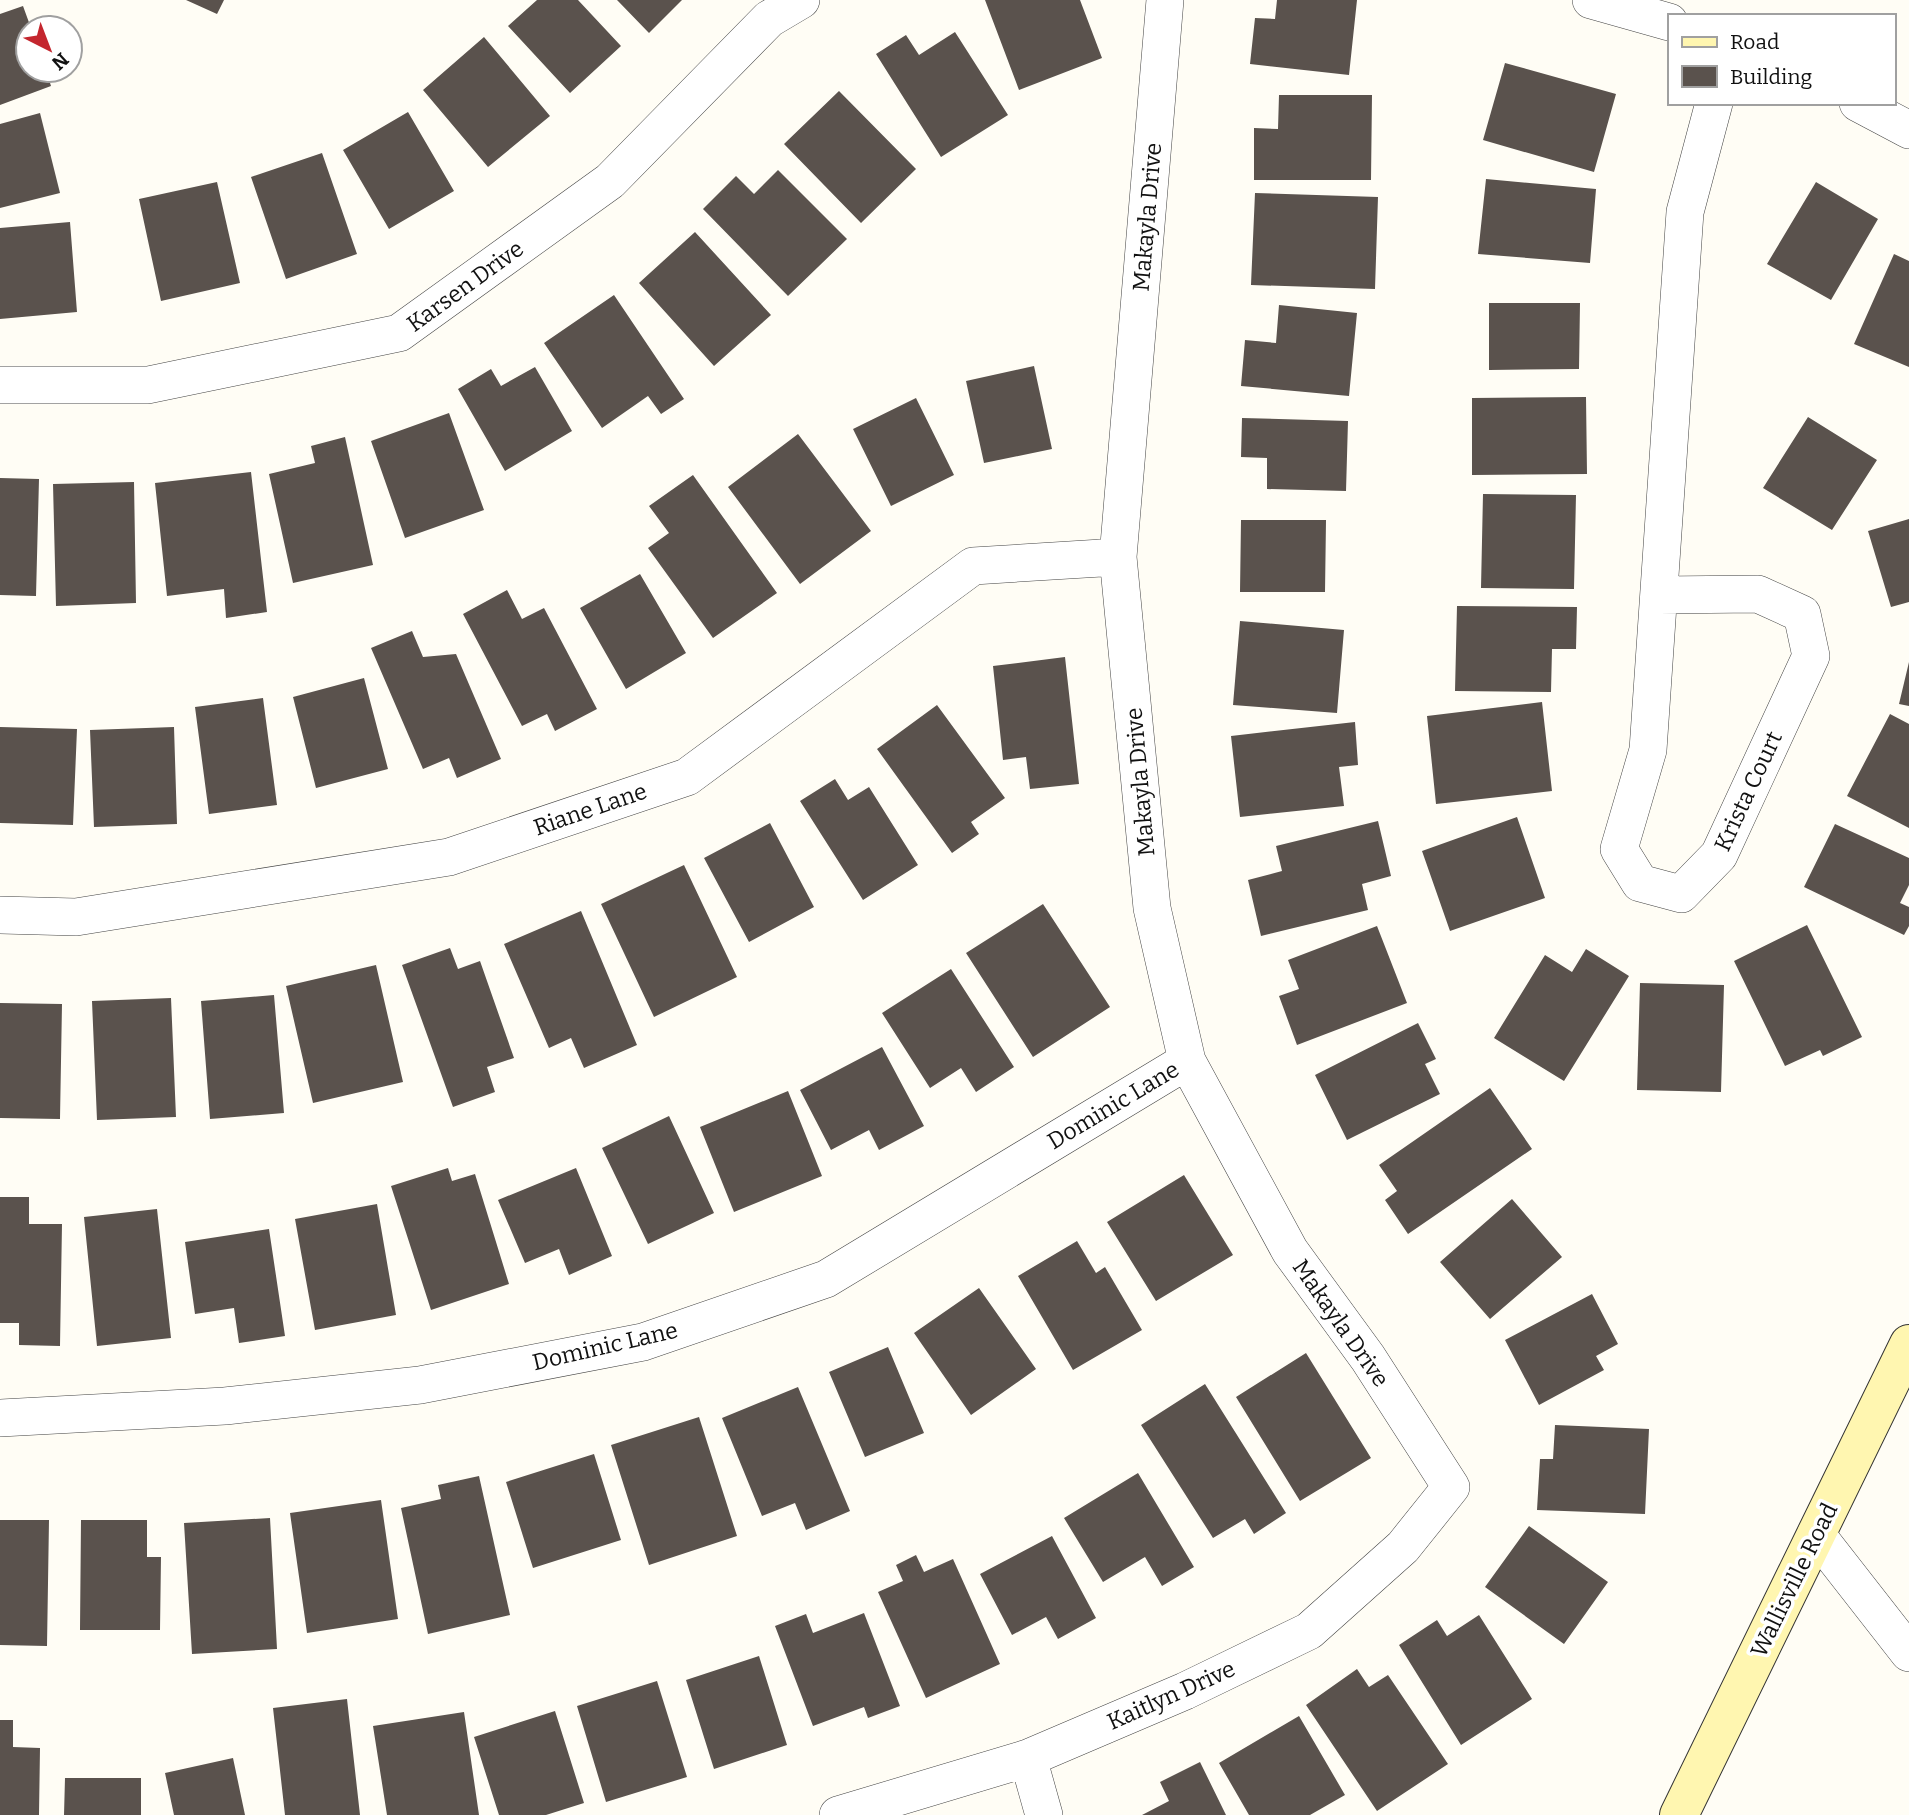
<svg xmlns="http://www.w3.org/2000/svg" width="1909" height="1815" font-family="Bitter,serif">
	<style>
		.building { fill: #5a524d }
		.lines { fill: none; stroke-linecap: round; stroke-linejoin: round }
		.street-casing { stroke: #444; stroke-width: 38 }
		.secondary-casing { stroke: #333; stroke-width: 40 }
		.street { stroke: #fff; stroke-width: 37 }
		.secondary { stroke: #fff6b0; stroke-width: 38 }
		.labels { text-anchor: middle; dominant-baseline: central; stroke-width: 7; stroke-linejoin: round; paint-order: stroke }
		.street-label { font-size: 23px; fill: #111; stroke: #fff }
	</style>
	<rect width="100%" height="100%" fill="#fffdf5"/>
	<path class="building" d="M186,0H224L217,14Z
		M537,0H578L621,46L570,93L508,26Z
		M617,0H682L649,33Z
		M985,0H1080L1102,58L1019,90Z
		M1277,0H1357L1349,75L1250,64L1255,18L1275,19Z
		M23,6L31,28H28V70H46L51,86L0,105V14Z
		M955,32L1008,115L941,157L876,54L906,35L919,55Z
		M484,37L550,116L488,167L423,90Z
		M1505,63L1616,94L1594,172L1483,140Z
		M839,91L916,169L861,223L784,144Z
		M1279,95H1372L1371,180H1254V128L1278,129Z
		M408,112L454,191L389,229L343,150Z
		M40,113L60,193L0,208V124Z
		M322,153L357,254L286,279L251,177Z
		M778,170L847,239L788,296L703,209L736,176L754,194Z
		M1486,179L1596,189L1590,263L1478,254Z
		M217,182L240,283L161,301L139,199Z
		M1816,182L1878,219L1831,300L1767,264Z
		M1255,193L1378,197L1375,289L1251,285Z
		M70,222L77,312L0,319V228Z
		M695,232L771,315L714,366L639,283Z
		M1894,254L1909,261V367L1854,344Z
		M614,295L684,399L661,414L648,396L602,428L544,343Z
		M1489,303H1580L1579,369L1489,370Z
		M1279,305L1357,313L1349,396L1241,386L1245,340L1276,343Z
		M1034,366L1052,449L984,463L966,381Z
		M535,367L572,431L505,471L458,389L491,369L501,386Z
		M1586,397L1587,474L1472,475V398Z
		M916,398L954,475L891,506L853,429Z
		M449,413L484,510L405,538L371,441Z
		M1808,417L1877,460L1832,530L1763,488Z
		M1242,418L1348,421L1346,491L1267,489V458L1241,457Z
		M798,434L871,531L800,584L728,487Z
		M345,437L373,565L293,583L269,474L315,463L311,446Z
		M251,472L267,612L226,618L224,589L167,596L155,483Z
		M693,475L777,593L713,638L648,548L669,533L649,506Z
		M0,478L39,479L36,596L0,595Z
		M134,482L136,603L56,606L53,484Z
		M1483,494L1576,495L1574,589L1481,588Z
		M1909,519V602L1891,607L1868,531Z
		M1241,520H1326L1325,592H1240Z
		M640,574L686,653L626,689L580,608Z
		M507,590L522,619L544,608L597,709L555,731L547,714L522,726L463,614Z
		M1457,606L1577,607L1576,649H1552L1551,692L1455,691Z
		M1240,621L1344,630L1337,713L1233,705Z
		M412,631L423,657L456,654L501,759L457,778L449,758L423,769L371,648Z
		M1065,657L1079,784L1030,789L1026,757L1003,760L993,666Z
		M1909,662V706L1899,704Z
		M364,678L388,769L316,788L293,697Z
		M263,698L277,805L209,814L195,707Z
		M1542,702L1552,791L1436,804L1427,716Z
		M937,705L1005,798L971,822L979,834L952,853L877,749Z
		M1890,714L1909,724V828L1847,796Z
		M1355,722L1358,765L1339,767L1344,806L1240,817L1231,736Z
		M0,727L77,729L73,825L0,823Z
		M174,727L177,824L94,827L90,730Z
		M835,779L848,800L869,787L918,865L863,900L800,801Z
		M1517,817L1545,898L1450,931L1422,851Z
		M1378,821L1391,876L1362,884L1368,910L1261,936L1248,880L1282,871L1276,846Z
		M770,823L814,907L749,942L704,858Z
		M1835,824L1909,858V885L1900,903L1909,907V926L1904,935L1804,887Z
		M684,865L737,977L654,1017L601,904Z
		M1043,904L1110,1007L1033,1057L966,953Z
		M581,911L637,1045L584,1068L571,1038L549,1048L504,944Z
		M1807,925L1862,1037L1823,1056L1820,1050L1785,1066L1734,961Z
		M1377,926L1407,1003L1297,1045L1279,996L1299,989L1288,960Z
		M450,948L458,969L480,961L514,1058L487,1067L495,1092L453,1107L402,965Z
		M1586,949L1629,976L1564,1081L1494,1038L1545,955L1572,972Z
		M376,965L403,1082L313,1103L286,986Z
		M951,969L1014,1067L976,1092L961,1068L930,1088L882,1013Z
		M1640,983L1724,985L1721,1092L1637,1090Z
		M274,995L284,1113L210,1119L201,1001Z
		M171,998L176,1117L97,1120L92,1001Z
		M0,1003L62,1004L60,1119L0,1118Z
		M1418,1023L1436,1059L1425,1064L1440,1094L1347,1140L1315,1075Z
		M882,1047L924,1126L879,1150L869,1130L831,1150L800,1090Z
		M1490,1088L1532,1149L1408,1234L1385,1200L1397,1191L1379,1165Z
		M788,1091L822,1176L734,1212L700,1127Z
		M669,1116L714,1213L648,1244L602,1148Z
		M448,1168L452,1181L475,1174L509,1284L431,1310L391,1186Z
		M576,1168L612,1256L569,1275L559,1249L525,1263L498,1200Z
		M1184,1175L1233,1255L1156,1301L1107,1222Z
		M0,1197H29V1224H62L60,1346L19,1345V1323H0Z
		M1512,1199L1562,1257L1490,1319L1440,1262Z
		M377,1204L396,1315L315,1330L295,1219Z
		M157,1209L171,1338L97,1346L84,1217Z
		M269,1229L285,1336L239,1343L234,1308L195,1314L185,1242Z
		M1077,1241L1096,1273L1105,1267L1142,1330L1073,1370L1018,1276Z
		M979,1288L1036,1369L971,1415L914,1333Z
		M1592,1294L1618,1344L1596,1356L1604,1370L1539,1405L1505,1340Z
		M888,1347L924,1433L865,1457L829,1372Z
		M1306,1353L1371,1458L1300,1501L1236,1397Z
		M1205,1384L1286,1513L1254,1534L1245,1519L1213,1538L1141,1425Z
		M798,1387L850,1511L806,1530L795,1503L762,1516L722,1418Z
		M699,1417L737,1536L649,1565L611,1445Z
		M1555,1425L1649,1429L1645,1514L1537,1510L1540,1459H1553Z
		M594,1454L621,1540L533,1568L506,1482Z
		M1138,1473L1194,1567L1162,1586L1145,1557L1103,1582L1064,1518Z
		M479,1476L510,1615L428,1634L401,1508L441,1499L438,1485Z
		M381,1500L398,1619L307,1633L290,1513Z
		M270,1518L277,1649L192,1654L184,1523Z
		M0,1520H49L47,1646L0,1645Z
		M81,1520H147V1557H161L160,1630H80Z
		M1529,1526L1608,1582L1564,1644L1485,1587Z
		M1052,1536L1096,1618L1058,1639L1046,1617L1012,1635L980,1574Z
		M916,1555L924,1572L953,1559L1000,1664L926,1698L878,1592L903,1581L896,1565Z
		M864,1613L900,1706L868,1718L864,1707L813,1726L775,1626L806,1614L813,1633Z
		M1479,1615L1532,1699L1461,1745L1399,1645L1437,1620L1447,1636Z
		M759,1656L787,1745L714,1769L686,1680Z
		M1357,1669L1369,1687L1388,1675L1448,1764L1377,1811L1306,1705Z
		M657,1681L687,1777L606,1802L577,1706Z
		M347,1699L360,1815H285L273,1708Z
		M555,1711L584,1803L546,1815H499L474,1737Z
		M464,1712L479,1815H387L373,1726Z
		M1299,1716L1345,1795L1310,1815H1249L1219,1763Z
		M0,1720H13V1747L40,1748L39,1815H0Z
		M233,1758L245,1815H174L165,1773Z
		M1200,1762L1226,1815H1142L1169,1801L1160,1782Z
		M65,1778H141V1815H64Z"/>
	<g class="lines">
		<g class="street-casing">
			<path id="street" d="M1591,0L1669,22
				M1858,103L1909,130
				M0,385H148L399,333L610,181L769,19L801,0
				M1659,595L1758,594L1802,614L1811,656L1719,855L1681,894L1640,883L1619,849L1648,750L1685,212L1714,103
				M0,915L76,917L449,857L687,777L973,566L1118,557
				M0,1418L225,1406L420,1385L643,1342L826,1279L1187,1061
				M1816,1534L1909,1653
				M1028,1758L1044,1815
				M838,1815L1028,1758L1185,1691L1309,1631L1403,1547L1451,1487L1368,1358L1290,1251L1187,1061L1152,908L1118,557L1165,0"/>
		</g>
		<g class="secondary-casing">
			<path id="secondary" d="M1679,1815L1909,1344"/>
		</g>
		<use href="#street" class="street"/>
		<use href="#secondary" class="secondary"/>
	</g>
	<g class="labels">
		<g class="street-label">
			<text transform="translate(1147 217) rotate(-85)">Makayla Drive</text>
			<text transform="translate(465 286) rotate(-36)">Karsen Drive</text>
			<text transform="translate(1140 782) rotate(-95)">Makayla Drive</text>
			<text transform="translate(1748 791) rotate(-65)">Krista Court</text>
			<text transform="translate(590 809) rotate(-19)">Riane Lane</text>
			<text transform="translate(1113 1105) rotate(-31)">Dominic Lane</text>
			<text transform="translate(1341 1323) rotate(55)">Makayla Drive</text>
			<text transform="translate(605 1346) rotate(-13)">Dominic Lane</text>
			<text transform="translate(1794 1580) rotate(-64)">Wallisville Road</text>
			<text transform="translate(1171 1695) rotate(-24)">Kaitlyn Drive</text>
		</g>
	</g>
	<rect x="1668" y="14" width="228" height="91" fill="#ffffff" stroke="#a0a0a0" stroke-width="2"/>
	<rect x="1682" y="37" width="35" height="10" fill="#fff6b0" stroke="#a0a0a0" stroke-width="2"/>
	<text x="1730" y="49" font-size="21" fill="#111111">Road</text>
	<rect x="1682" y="66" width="35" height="21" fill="#5a524d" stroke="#a0a0a0" stroke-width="2"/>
	<text x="1730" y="84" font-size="21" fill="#111111">Building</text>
	<g transform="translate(49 49) rotate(138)"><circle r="33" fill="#ffffff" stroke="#a0a0a0" stroke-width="2"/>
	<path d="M0-5L12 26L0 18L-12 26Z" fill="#c4262e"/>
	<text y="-10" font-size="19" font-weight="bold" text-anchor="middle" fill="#111111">N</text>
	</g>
</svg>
